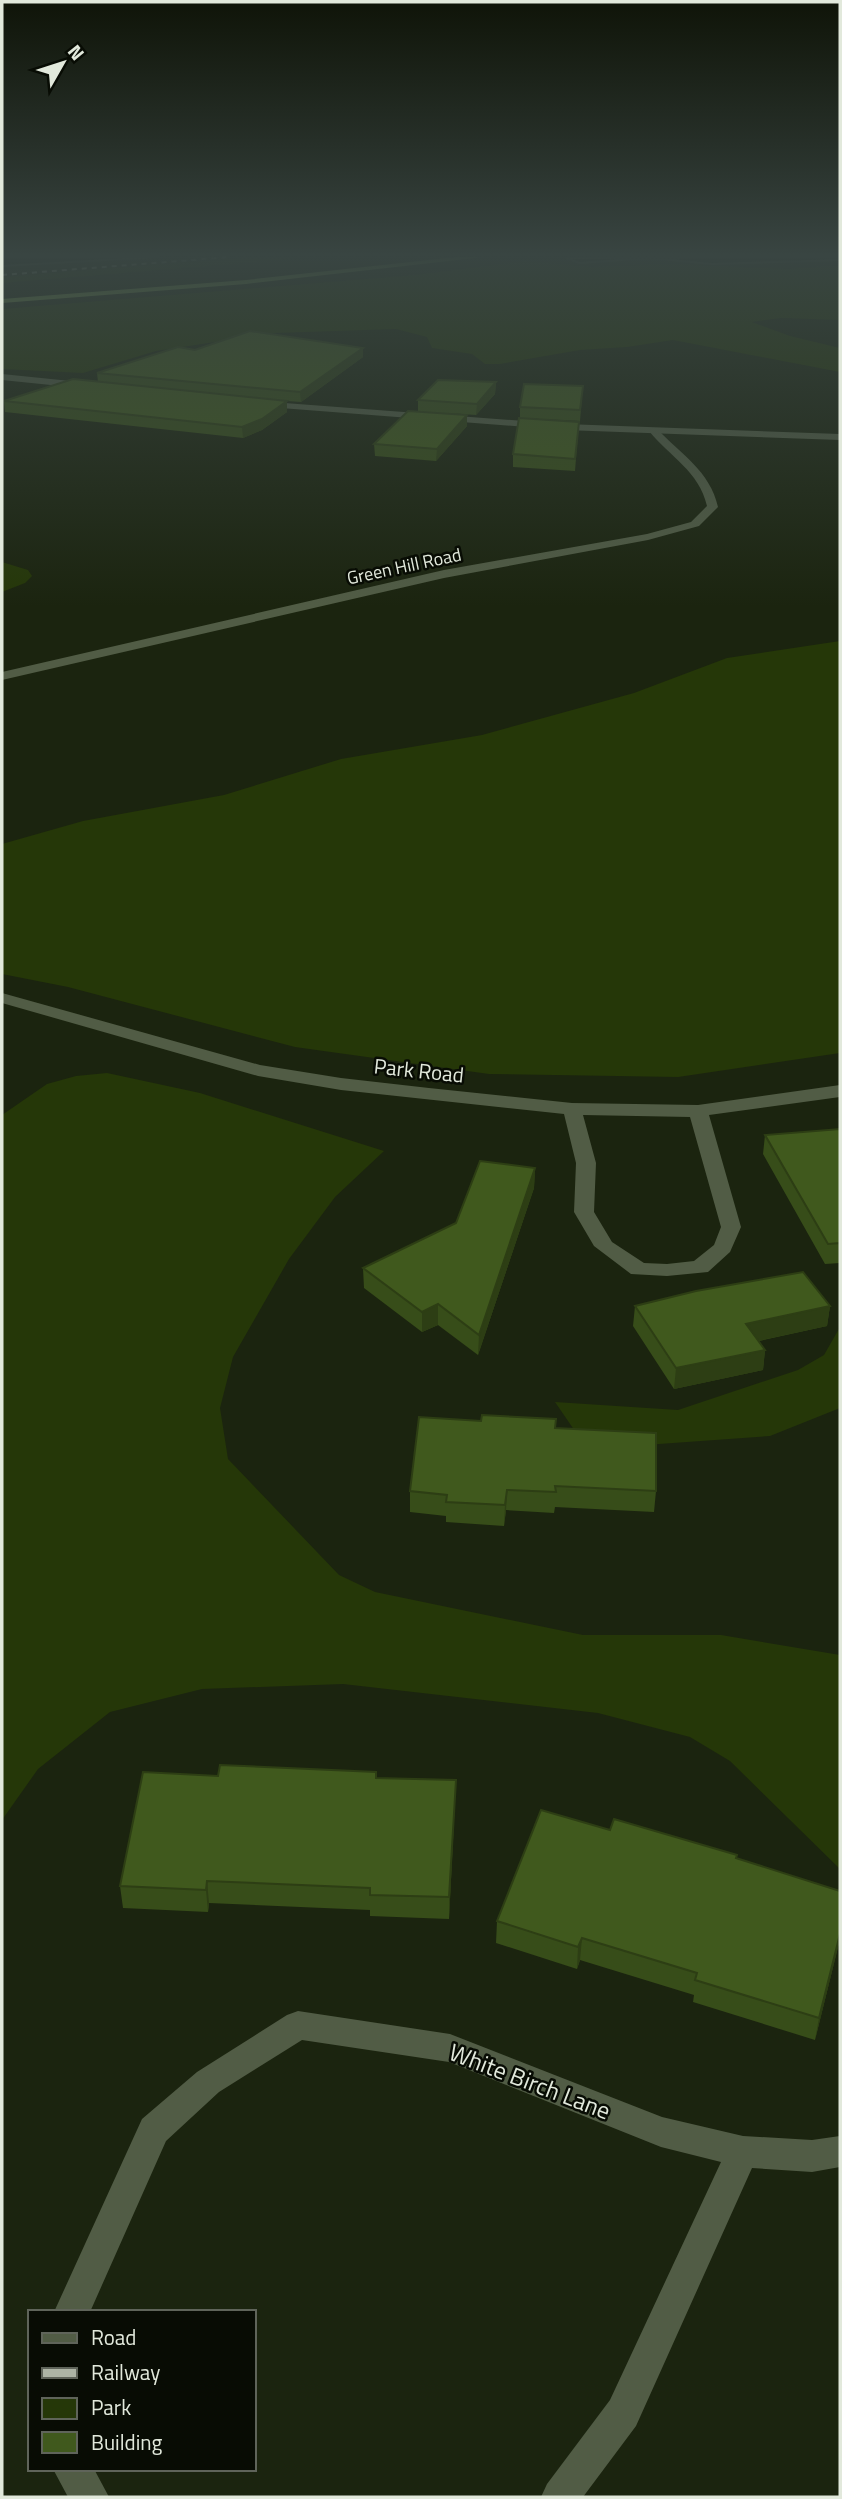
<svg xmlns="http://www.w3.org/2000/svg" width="842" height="2499" font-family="'Titillium Web',sans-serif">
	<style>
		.green { fill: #253708 }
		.water { fill: #030b00; stroke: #464e42; stroke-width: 2 }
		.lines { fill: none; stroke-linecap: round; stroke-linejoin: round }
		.street { fill: #515c45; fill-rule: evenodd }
		.secondary { fill: #515c45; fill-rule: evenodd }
		.highway { fill: #83aa52; fill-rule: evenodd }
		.rail { stroke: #adb4a5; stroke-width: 2; stroke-dasharray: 5 5; stroke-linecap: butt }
		.wall { fill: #374d19 }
		.shaded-wall { fill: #2d3e14 }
		.building { fill: #40591d; stroke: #2d3e14; stroke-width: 2 }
		.labels { text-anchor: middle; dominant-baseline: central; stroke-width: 5; stroke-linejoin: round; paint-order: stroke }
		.far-street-label { font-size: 18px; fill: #e2e9dc; stroke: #080c04 }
		.street-label { font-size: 21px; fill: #e2e9dc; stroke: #080c04 }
		.near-street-label { font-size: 24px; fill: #e2e9dc; stroke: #080c04 }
	</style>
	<rect width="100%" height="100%" fill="#1b240f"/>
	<path class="green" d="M253,257H315L2,283V277Z
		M525,261L592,267L669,264L789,269L840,265V320L781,318L752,322L790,336L840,348V372L673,340L627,347L580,350L500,364H485L472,354L432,348L427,337L396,329L275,333L156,351L83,373L2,369V309L415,275Z
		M2,562L28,570L32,576L25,583L2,592Z
		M840,641V1053L678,1077L489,1074L295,1047L68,987L2,974V844L83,821L224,795L341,759L482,735L634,693L727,658Z
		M107,1073L200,1093L384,1151L335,1197L289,1259L233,1357L220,1408L228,1459L339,1575L375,1592L583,1635H721L840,1655V1869L730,1761L690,1737L598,1713L343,1684L202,1689L110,1712L38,1769L2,1820V1115L47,1084L76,1076Z
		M840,1327V1408L770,1436L617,1447L579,1437L555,1402L678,1410L798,1370L824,1355Z"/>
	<path class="water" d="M2,257H159L2,266Z
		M840,257V260L712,264L650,258L579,263L567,258Z"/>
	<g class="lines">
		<path class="street" d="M651,429H657C681,454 710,471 718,507L699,526L648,540L444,578L2,680V672L444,570L647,534L691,522L707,506C699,471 670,457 649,431Z
			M2,993L260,1065L341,1078L429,1088L572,1103L698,1105L840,1085V1097L709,1115L741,1227L730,1252L708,1272L667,1276L631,1274L594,1246L574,1212L576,1163L564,1114L341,1090L258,1076L2,1003ZM583,1115L690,1117L721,1227L714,1245L694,1261L667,1264L644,1263L612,1242L594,1212L596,1163Z
			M298,2011L450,2034L662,2117L743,2136L812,2140L840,2136V2167L812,2172L752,2168L636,2426L583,2497H541L547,2484L610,2400L721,2162L661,2147L449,2062L302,2040L219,2092L166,2141L90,2312H54L142,2119L197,2072L287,2015Z
			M53,2469H94L109,2497H68Z"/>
		<path class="secondary" d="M2,374L90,383L95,386L90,389L2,380Z
			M258,401L565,424L840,434V440L565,430L255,406V402Z"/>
		<path class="highway" d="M456,257H484L246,284L2,303V299L246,280Z"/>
		<path class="rail" d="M2,275L230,257"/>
	</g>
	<path class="wall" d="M363,348V357L301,402L287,401V412L262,430L243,438L5,412L4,401L98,382L97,373L195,350Z
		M496,382L495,394L476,415L448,413L467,415V426L436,461L375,456L374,444L418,411V400Z
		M582,397L580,421L520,418V407Z
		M578,433L575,471L513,467V454Z
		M840,1129V1263L825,1264L763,1154L765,1135Z
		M535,1168L534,1188L478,1355L438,1325L422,1332L364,1288L363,1268L456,1223Z
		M635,1306H830L827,1326L759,1341L765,1350L763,1370L674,1389L633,1326Z
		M555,1428L656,1491L654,1512L555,1507L554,1513L506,1510L504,1526L446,1522V1516L410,1512V1491Z
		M218,1776L377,1778L456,1780L449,1919L370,1916V1910L209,1903L208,1912L123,1908L120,1886Z
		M610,1830L736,1858L840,1939L815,2040L693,2002L694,1995L580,1960L577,1969L496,1943L497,1921Z"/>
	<path class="shaded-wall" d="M363,348V357L301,402L300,392Z
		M496,382L495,394L476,415L477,404Z
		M287,401V412L262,430L243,438L242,427Z
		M467,415V426L436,461L437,449Z
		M535,1168L534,1188L478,1355L479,1335Z
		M438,1304V1325L422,1332V1312Z
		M830,1306L827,1326L744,1344L746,1324Z
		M765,1350L763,1370L674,1389L676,1368Z
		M507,1490L506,1510L504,1526L505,1505Z
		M456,1780L455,1802L449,1919V1897Z
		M207,1881L209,1903L208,1912L206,1890Z
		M840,1934V1939L815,2040L819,2018Z
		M582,1938L580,1960L577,1969L578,1947Z"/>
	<path class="building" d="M250,331L363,348L300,392L97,373L178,347L195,350Z
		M73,379L287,401L262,419L242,427L4,401Z
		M438,380L496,382L477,404L418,400Z
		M524,384L583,386L580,410L520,407Z
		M408,411L467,415L437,449L374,444Z
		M519,418L579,422L575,459L513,454Z
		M840,1129V1243L828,1244L765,1135Z
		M480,1161L535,1168L479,1335L438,1304L422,1312L363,1268L456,1223Z
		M803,1272L830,1306L746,1324L765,1350L676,1368L635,1306L696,1291Z
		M482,1415L556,1419L555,1428L656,1433V1491L555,1486L556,1492L507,1490L505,1505L446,1502L447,1495L410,1491L419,1417L481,1421Z
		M220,1765L376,1772V1778L456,1780L449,1897L370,1895V1888L207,1881L206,1890L120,1886L143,1772L218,1776Z
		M541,1810L610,1830L614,1819L737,1855L736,1858L840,1891V1934L819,2018L695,1980L697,1973L582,1938L578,1947L497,1921Z"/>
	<linearGradient id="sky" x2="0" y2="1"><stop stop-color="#0f1408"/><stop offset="0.42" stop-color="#394542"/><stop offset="1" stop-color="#394542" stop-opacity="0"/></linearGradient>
	<rect width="842" height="607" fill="url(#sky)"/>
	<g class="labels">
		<g class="far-street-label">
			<text transform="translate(404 566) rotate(-12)">Green Hill Road</text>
		</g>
		<g class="street-label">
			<text transform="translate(419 1070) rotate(6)">Park Road</text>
		</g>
		<g class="near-street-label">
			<text transform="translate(530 2081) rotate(21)">White Birch Lane</text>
		</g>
	</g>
	<rect width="842" height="2499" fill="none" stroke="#e2e9dc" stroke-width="7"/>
	<rect x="28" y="2310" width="228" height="161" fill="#080c04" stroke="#5f645a" stroke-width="2"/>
	<rect x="42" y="2333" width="35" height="10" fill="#515c45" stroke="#5f645a" stroke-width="2"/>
	<text x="91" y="2345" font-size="21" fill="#e2e9dc">Road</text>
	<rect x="42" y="2368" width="35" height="10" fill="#adb4a5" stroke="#5f645a" stroke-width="2"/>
	<text x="91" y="2380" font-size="21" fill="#e2e9dc">Railway</text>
	<rect x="42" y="2398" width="35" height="21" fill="#253708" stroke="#5f645a" stroke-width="2"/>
	<text x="91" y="2415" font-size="21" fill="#e2e9dc">Park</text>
	<rect x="42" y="2432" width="35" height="21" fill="#40591d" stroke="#5f645a" stroke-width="2"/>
	<text x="91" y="2450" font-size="21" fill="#e2e9dc">Building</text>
	<g transform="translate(63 63) rotate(51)" stroke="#080c04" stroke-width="5" paint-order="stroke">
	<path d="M0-5L12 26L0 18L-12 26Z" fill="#e2e9dc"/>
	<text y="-10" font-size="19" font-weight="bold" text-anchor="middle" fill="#e2e9dc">N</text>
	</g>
</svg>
